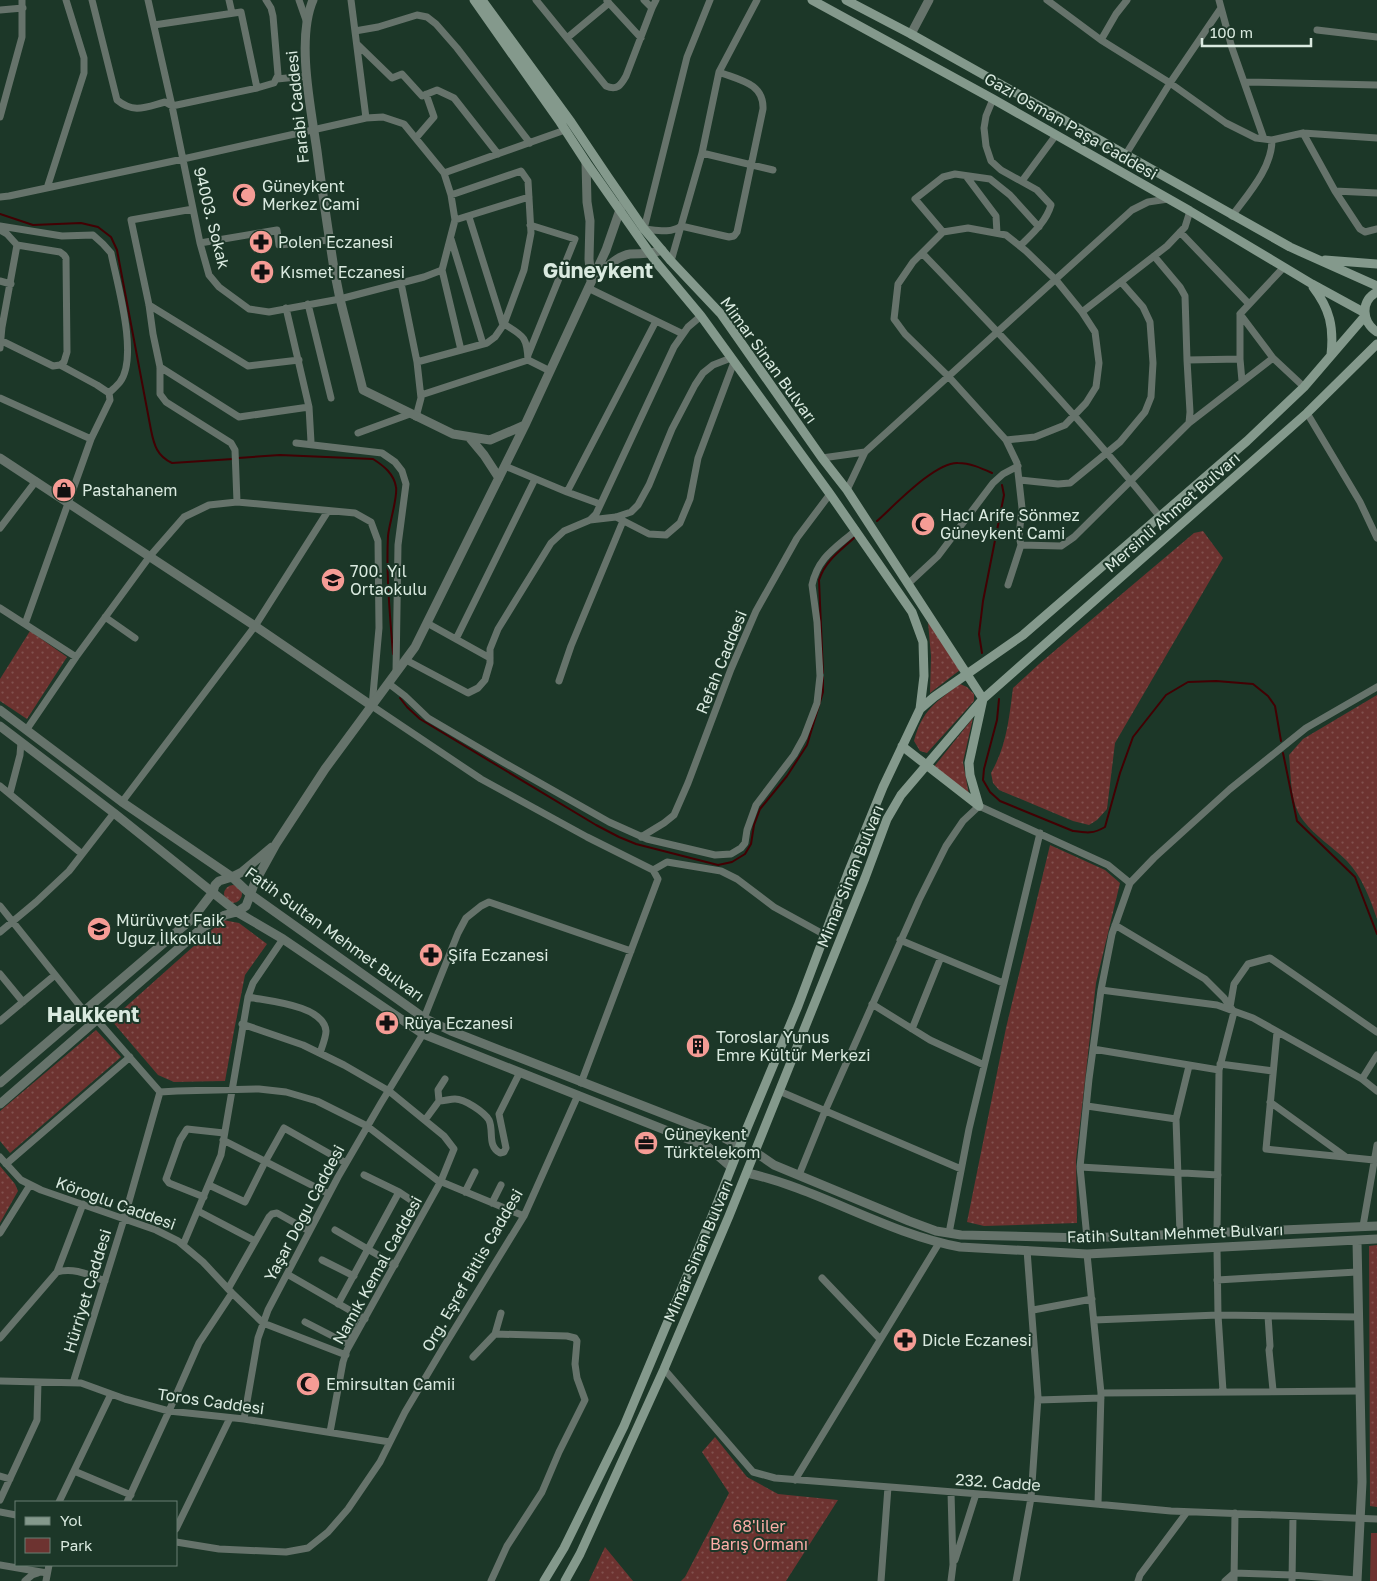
<svg xmlns="http://www.w3.org/2000/svg" width="1377" height="1581" font-family="'Golos Text',sans-serif">
	<style>
		.green { fill: url(#green-dots) }
		.pitch { fill: #6d3330 }
		.lines { fill: none; stroke-linecap: round; stroke-linejoin: round }
		.stream { stroke: #420003; stroke-width: 2 }
		.minor { stroke: #66736b; stroke-width: 7 }
		.tertiary { stroke: #66736b; stroke-width: 9 }
		.secondary { stroke: #84998c; stroke-width: 9 }
		.labels { text-anchor: middle; dominant-baseline: central; stroke-width: 4; stroke-linejoin: round; paint-order: stroke }
		.street-label { font-size: 16px; fill: #daeae0; stroke: #1c3728 }
		.poi-label { font-size: 16px; fill: #daeae0; stroke: #1c3728; text-anchor: start }
		.park-label { font-size: 16px; fill: #fdaea8; stroke: #1c3728 }
		.district-label { font-size: 21px; font-weight: bold; fill: #daeae0; stroke: #1c3728 }
	</style>
	<defs>
		<pattern id="green-dots" width="8" height="8" patternUnits="userSpaceOnUse" patternTransform="scale(1.25)"><rect width="8" height="8" fill="#6d3330"/><path d="M2 2h.1M6 6h.1" fill="none" stroke="#81514e" stroke-width="1.8" stroke-linecap="round"/></pattern>
	</defs>
	<rect width="100%" height="100%" fill="#1c3728"/>
	<path class="green" d="M1203,531L1223,558L1115,743L1107,809L1097,820L1089,825L1073,821L999,790L993,783L991,773C1007,745 1009,718 1013,688L1039,664L1194,533Z
		M928,622L960,670L930,693L931,656Z
		M30,631L67,657L27,719L0,701V679Z
		M960,684L967,687L974,694V701L927,753L920,751L914,741C922,710 936,702 960,684Z
		M1377,695V919C1370,898 1362,877 1347,861C1331,845 1308,832 1298,812C1290,795 1291,774 1289,755L1303,739Z
		M973,718L963,762L969,795L933,768Z
		M1050,845L1105,870L1120,883L1096,983L1076,1160L1077,1223L984,1226L967,1222L1006,1028Z
		M224 894a9 9 0 1 1 18 0a9 9 0 1 1-18 0Z
		M223,920L239,923L267,944L245,975L234,1031L225,1081L174,1082L158,1075L111,1020Z
		M96,1030L121,1057L10,1153L0,1141V1111Z
		M0,1166L15,1184L18,1191L0,1223Z
		M1377,1245V1507L1370,1506L1369,1246Z
		M715,1437L747,1477L778,1494L838,1500L786,1581H681L685,1577L729,1493L702,1452Z
		M605,1547L633,1581H589Z"/>
	<path class="pitch" d="M1371,1533H1377V1581H1370Z"/>
	<g class="lines">
		<path class="stream" d="M0,214L33,225L81,223L98,227L111,237L117,250L151,430C154,445 157,456 172,463L233,459
			M238,458L280,455L373,459C384,466 394,474 396,487C398,497 389,524 388,536C386,575 390,615 393,654
			M877,521C895,505 935,462 958,463C970,463 981,468 992,473
			M982,653L979,634L983,601L1004,495L1002,485
			M823,673L819,580C825,561 840,551 854,538
			M400,698L407,707L420,719L596,825L619,837L636,844L718,865L732,862L745,854L751,844L754,825L760,809L787,776L807,745L823,692V677
			M999,699L997,720L984,769L983,780L990,792L1000,801L1073,831C1087,833 1093,834 1105,827L1120,773L1133,737L1166,695L1188,682L1216,681L1253,684L1268,696L1275,706L1281,741
			M1283,753L1297,821L1355,877L1377,934"/>
		<path class="minor" d="M92,0L117,100C134,114 146,107 165,102L172,106L257,88L274,83L278,75L273,16L271,8L266,0
			M229,0L232,13
			M299,0L306,20
			M351,0L366,118
			M536,0L606,86C617,91 621,85 626,76L652,8L656,0
			M644,0L652,8
			M1047,0L1101,40L1170,83L1226,123L1256,138L1272,140L1303,133L1377,138
			M1219,0L1232,48L1264,139
			M607,1L641,38
			M0,10L23,8
			M154,25L241,12L257,88
			M1317,30L1377,37
			M355,31L378,27L417,15L427,17L436,24L457,48L530,143
			M567,38L609,3
			M1101,40L1116,14L1127,0
			M357,44L392,78L402,74L422,96L437,90L454,98L498,154
			M277,79L307,76
			M1245,82L1377,85
			M993,99L986,116L984,128L986,146L991,161L1001,170L1037,190L1051,205C1046,222 1032,234 1020,246
			M0,117L22,37V0
			M1303,133L1335,191L1377,193
			M416,138L434,117L426,94
			M702,153L773,170
			M1126,154L1170,83L1221,8
			M444,173L565,130
			M966,176L996,216L997,233
			M1022,181L1056,135
			M47,188L84,73V58L66,0
			M1335,191L1360,229L1365,232L1377,229
			M0,197L9,196L183,159L366,118L383,117L404,124L444,173L451,195L455,220L442,270L424,277L340,299L269,312L249,309L219,287L209,275L200,243L172,106L148,0
			M193,209L131,220L149,305L153,334L160,367V394L166,402L231,443L235,450L237,502
			M1232,216C1248,194 1272,168 1272,140
			M469,217L503,325
			M455,220L529,197
			M0,226L62,236L93,235L103,244L111,253C117,283 139,357 120,382C117,386 113,389 109,393
			M643,229C656,230 670,234 681,226L729,237L734,236L737,232L763,109C764,83 739,80 719,72
			M644,229L687,57L710,0
			M0,230L7,234L17,245L2,327L0,348
			M943,232L915,199L943,177L955,174L990,179L1010,195L1039,227
			M1180,232L1249,304
			M451,239L483,344
			M200,243L277,230L279,245L329,240
			M922,253C1004,338 1086,424 1160,517
			M671,261L702,153L719,72L757,0
			M442,270L461,350
			M0,281L11,284
			M401,283L417,362L421,398L416,417
			M588,288L683,334
			M308,304L331,398
			M149,305L248,366L299,360
			M286,308L309,407L311,442
			M1082,312L1167,246L1185,227L1190,211
			M504,324C523,336 527,336 528,360L550,371
			M2,341L53,366L60,365L64,362L67,352L66,258L64,255L60,252L17,245
			M528,355L575,239L530,225
			M1273,358L1304,387
			M1187,360L1240,359
			M417,362L487,343L495,337L504,324L524,270L531,233L528,181L521,171L451,195
			M160,367L239,417L309,407
			M1242,381L1240,359V314L1284,267
			M421,395L528,360
			M0,398L91,439
			M1307,413L1360,502L1377,538
			M1189,423L1273,358L1240,314
			M358,433L410,414
			M1006,440L1035,437L1065,425L1086,403L1096,387L1099,363L1095,332L1082,312L1056,280L1026,251L1006,235L968,228L943,232L913,262L898,284L894,319L905,334L949,377L1006,440L1017,463L1022,508L1019,536L1021,545L1008,585
			M296,443L382,453L395,462L402,471L406,484L398,545L396,672
			M822,458L865,452
			M505,466L567,492L600,504
			M1020,480L1058,484L1070,483L1120,442L1145,412L1151,397L1153,363L1150,322L1143,307L1121,282
			M847,490L865,452L1132,210L1148,202L1168,199
			M567,492L656,321
			M616,517L649,534L666,535L680,523L690,499L698,458L734,362
			M590,520L616,517L631,512L638,505L649,485L672,429L695,385L703,373L713,365L731,358
			M0,528L36,481
			M1021,545L1061,546L1074,537L1189,423L1190,412L1187,360L1185,296L1180,287L1154,256
			M909,583L938,556L993,483L1003,474L1018,466
			M0,608L76,657
			M105,617L135,638
			M427,623L490,658
			M25,624L91,439L110,400L109,393L97,385L60,365
			M456,639L535,479
			M406,660L468,693L478,688L485,680L490,663V649L498,629L551,543L564,531L590,520L596,514L674,347L688,327L701,316
			M559,681L571,646L623,521
			M388,683L405,696L428,718L503,762L609,822L647,839L715,855L731,854L741,848L745,843L747,830L756,805L794,755L804,737L817,703L820,676L817,622L812,585C818,557 836,548 856,530
			M27,729L76,657L150,556L184,517L209,505L237,502L355,513L371,522L378,541L379,628L372,706L481,779L587,837L653,870L658,879L581,1083
			M0,786L82,854
			M10,793L20,755L21,742
			M122,802L255,626L328,511
			M641,837L664,823L674,815L688,783L731,669L756,611L797,538L830,494
			M653,870L667,862L721,871L737,879L774,907L825,935
			M0,906L84,1011
			M1115,925L1205,979L1224,998L1234,1012L1219,1070L1217,1232
			M0,932L36,902L69,871L114,813
			M900,940L1003,983
			M0,974L23,1002
			M1101,990L1217,1005L1253,1018L1362,1079L1377,1091
			M248,997C267,1001 324,1005 326,1031C326,1037 322,1047 320,1053
			M872,1004L930,1040L984,1065
			M1230,1007L1234,984L1248,964L1270,958L1377,1032
			M424,1018L458,933L466,918L481,906L489,902L631,951
			M97,1020L160,1092L177,1091L259,1089L286,1092L317,1101L367,1126L437,1180L524,1216
			M0,1021L55,975
			M242,1024L303,1045L344,1065L389,1091L444,1136L454,1149L441,1181L347,1350L343,1362L330,1432
			M912,1029L941,957
			M1277,1032L1266,1149L1374,1160
			M1093,1049L1219,1070
			M1220,1064L1273,1071
			M1362,1079L1377,1055
			M779,1091L961,1169
			M439,1101L438,1090L445,1079
			M1270,1102L1346,1157
			M1087,1106L1176,1119
			M425,1120L439,1101C444,1101 450,1099 455,1099C465,1099 484,1112 489,1120C494,1131 487,1146 500,1153L504,1152L506,1148L499,1114L520,1072
			M223,1140L329,1194
			M0,1157L21,1180L41,1190L156,1230L178,1241L203,1262L232,1293L263,1323L346,1355
			M6,1164L130,1057
			M1080,1167L1218,1175
			M364,1175L399,1192L411,1200
			M799,1175L825,1111L919,900L946,846L963,821L979,806L1108,865L1130,883
			M209,1185L245,1202L265,1162L284,1128L346,1163
			M465,1192L475,1172
			M204,1197L169,1183L166,1179L180,1140L187,1129L224,1133
			M492,1203L501,1185
			M198,1211L255,1241
			M1363,1226L1377,1145
			M335,1230L395,1265
			M0,1233L30,1185
			M949,1233L969,1129L1040,833
			M1180,1234L1176,1119L1189,1066
			M1087,1238L1080,1167L1089,1079L1101,990L1112,934L1130,883L1154,858L1230,789L1306,728L1377,687
			M183,1245L221,1155L248,997L253,983L283,939
			M1217,1248L1218,1315L1223,1391
			M1087,1254L1101,1393L1098,1504
			M322,1260L354,1276
			M57,1272L83,1204
			M287,1274L365,1319
			M822,1278L880,1339
			M1217,1280L1357,1272
			M228,1289L269,1217L272,1214L277,1213L309,1231
			M338,1304L399,1192
			M1033,1310L1092,1299
			M1268,1316L1270,1346L1269,1350L1273,1390
			M1094,1320L1218,1315L1358,1317
			M305,1322L344,1342L358,1315
			M0,1338L57,1272C74,1267 89,1275 105,1281
			M473,1357L495,1334L501,1313
			M664,1369L753,1472L775,1478L1031,1498L1171,1511L1377,1519
			M0,1381L81,1383L125,1399L169,1411L244,1419L390,1442
			M73,1383L124,1219L160,1092
			M1101,1393L1360,1391
			M1038,1400L1101,1398
			M244,1419L258,1338L268,1310L338,1177L381,1103L423,1034
			M74,1471L131,1495
			M0,1476L10,1479
			M795,1480L939,1243
			M0,1500L37,1420L38,1382
			M59,1502L111,1394
			M127,1502L169,1411L199,1343L232,1293
			M0,1512L16,1515
			M176,1529L230,1418
			M176,1542L219,1549L286,1552L308,1548L328,1532L348,1509L380,1462L405,1412L443,1348L524,1216L578,1095
			M955,1560L976,1494
			M0,1565L47,1573
			M25,1581L32,1575L38,1573
			M46,1581L49,1565
			M491,1581L507,1546L542,1492L559,1452L585,1400L577,1378L575,1364L577,1341L575,1338L567,1336L495,1334
			M881,1581L888,1487
			M951,1581L953,1565L951,1492
			M1016,1581L1031,1498L1038,1397L1027,1250
			M1138,1581L1140,1575L1187,1512
			M1225,1581L1234,1573L1292,1575L1357,1580
			M1234,1581L1235,1513
			M1292,1581L1293,1516"/>
		<path class="tertiary" d="M313,0C296,39 311,109 317,151C322,191 328,230 334,269L340,299L363,390L453,434L490,440L525,425
			M911,34L929,0
			M586,162L587,202L590,221L589,259L591,281
			M593,279C603,271 616,256 630,254C643,253 648,255 662,250
			M469,437L484,455L499,478
			M0,458L255,626L372,706
			M0,710L122,802L232,877L250,894L424,1018L451,1031L718,1135L740,1146
			M0,726L114,813L237,912L283,939L423,1034L708,1147L731,1167
			M0,1083L193,918L213,892L215,885L219,881L232,877L242,872L272,847
			M0,1104L202,928L225,915L237,912L246,906L255,882L276,844L325,769L415,647L525,425L606,250L622,204
			M755,1152L774,1165L909,1221L936,1231L961,1235L1087,1238L1377,1226
			M747,1173C820,1189 885,1233 960,1247L1087,1254L1377,1239
			M1357,1241L1362,1482L1357,1581"/>
		<path class="secondary" d="M474,0L560,122L586,162L656,262L701,316L830,494L912,612L923,642L924,676L920,709
			M482,0L571,122L608,177L644,229L671,261L721,314L822,458L847,490L983,699L969,763L970,775L979,806
			M812,0L993,99L1190,211L1312,284L1365,313
			M846,0L911,34L1290,247L1377,286
			M1325,260L1377,264
			M1313,287C1330,309 1334,327 1331,355
			M1377,292C1360,301 1362,322 1377,332
			M902,746L979,806
			M544,1581L564,1548L624,1426L715,1209L747,1128L798,1006L848,873L883,787L920,709L934,697L1023,635L1247,441L1304,387L1365,316
			M565,1581L580,1554L664,1369L729,1216L865,878L887,819L901,795L983,699L1307,413L1377,344"/>
	</g>
	<defs>
		<g id="mosque-disc" transform="scale(1.25)"><circle r="9.5" fill="#f59c95" stroke="#1c3728"/><path d="M3.5-4.9A6 6 0 1 0 3.5 4.9A5 5 0 1 1 3.5-4.9Z" fill="#111"/></g>
		<g id="pharmacy-disc" transform="scale(1.25)"><circle r="9.5" fill="#f59c95" stroke="#1c3728"/><path d="M-2-6h4v4h4v4h-4v4h-4v-4h-4v-4h4Z" fill="#111"/></g>
		<g id="shop-disc" transform="scale(1.25)"><circle r="9.5" fill="#f59c95" stroke="#1c3728"/><path d="M-5-2.5h2.3a2.7 3.5 0 0 1 5.4 0H5L5.5 6h-11ZM-1.5-2.5h3a1.5 2.3 0 0 0-3 0Z" fill="#111"/></g>
		<g id="school-disc" transform="scale(1.25)"><circle r="9.5" fill="#f59c95" stroke="#1c3728"/><path d="M0-5L7-2L0 1L-7-2ZM-4 1L0 2.5L4 1V4Q0 6-4 4Z" fill="#111"/></g>
		<g id="building-disc" transform="scale(1.25)"><circle r="9.5" fill="#f59c95" stroke="#1c3728"/><path d="M-4-6H4V6H1V3H-1V6H-4ZM-2.5-4.3h1.7v1.8h-1.7ZM.8-4.3h1.7v1.8H.8ZM-2.5-1h1.7V.8h-1.7ZM.8-1h1.7V.8H.8Z" fill="#111"/></g>
		<g id="office-disc" transform="scale(1.25)"><circle r="9.5" fill="#f59c95" stroke="#1c3728"/><path d="M-6-3h4V-5.5h4V-3h4V5H-6ZM-1-4.5V-3h2v-1.5ZM-6 0V1H6V0Z" fill="#111"/></g>
	</defs>
	<g fill-rule="evenodd">
		<use href="#mosque-disc" x="244" y="195"/>
		<use href="#pharmacy-disc" x="261" y="242"/>
		<use href="#pharmacy-disc" x="262" y="272"/>
		<use href="#shop-disc" x="64" y="490"/>
		<use href="#mosque-disc" x="923" y="524"/>
		<use href="#school-disc" x="333" y="580"/>
		<use href="#school-disc" x="99" y="929"/>
		<use href="#pharmacy-disc" x="431" y="955"/>
		<use href="#pharmacy-disc" x="387" y="1023"/>
		<use href="#building-disc" x="698" y="1046"/>
		<use href="#office-disc" x="646" y="1143"/>
		<use href="#pharmacy-disc" x="905" y="1340"/>
		<use href="#mosque-disc" x="308" y="1384"/>
	</g>
	<g class="labels">
		<g class="street-label">
			<text transform="translate(297 107) rotate(-96)">Farabi Caddesi</text>
			<text transform="translate(1071 126) rotate(30)">Gazi Osman Paşa Caddesi</text>
			<text transform="translate(212 218) rotate(76)">94003. Sokak</text>
			<text transform="translate(769 360) rotate(54)">Mimar Sinan Bulvarı</text>
			<text transform="translate(1172 512) rotate(-41)">Mersinli Ahmet Bulvarı</text>
			<text transform="translate(721 662) rotate(-68)">Refah Caddesi</text>
			<text transform="translate(850 876) rotate(-68)">Mimar Sinan Bulvarı</text>
			<text transform="translate(335 934) rotate(36)">Fatih Sultan Mehmet Bulvarı</text>
			<text transform="translate(116 1203) rotate(20)">Köroğlu Caddesi</text>
			<text transform="translate(304 1213) rotate(-62)">Yaşar Doğu Caddesi</text>
			<text transform="translate(1175 1233) rotate(-2)">Fatih Sultan Mehmet Bulvarı</text>
			<text transform="translate(698 1251) rotate(-67)">Mimar Sinan Bulvarı</text>
			<text transform="translate(377 1270) rotate(-61)">Namık Kemal Caddesi</text>
			<text transform="translate(472 1270) rotate(-60)">Org. Eşref Bitlis Caddesi</text>
			<text transform="translate(87 1291) rotate(-73)">Hürriyet Caddesi</text>
			<text transform="translate(211 1401) rotate(8)">Toros Caddesi</text>
			<text transform="translate(998 1482) rotate(4)">232. Cadde</text>
		</g>
		<g class="poi-label">
			<text x="262" y="186">Güneykent<tspan x="262" dy="18">Merkez Cami</tspan></text>
			<text x="278" y="242">Polen Eczanesi</text>
			<text x="280" y="272">Kısmet Eczanesi</text>
			<text x="82" y="490">Pastahanem</text>
			<text x="940" y="515">Hacı Arife Sönmez<tspan x="940" dy="18">Güneykent Cami</tspan></text>
			<text x="350" y="571">700. Yıl<tspan x="350" dy="18">Ortaokulu</tspan></text>
			<text x="116" y="920">Mürüvvet Faik<tspan x="116" dy="18">Uğuz İlkokulu</tspan></text>
			<text x="448" y="955">Şifa Eczanesi</text>
			<text x="404" y="1023">Rüya Eczanesi</text>
			<text x="716" y="1037">Toroslar Yunus<tspan x="716" dy="18">Emre Kültür Merkezi</tspan></text>
			<text x="664" y="1134">Güneykent<tspan x="664" dy="18">Türktelekom</tspan></text>
			<text x="922" y="1340">Dicle Eczanesi</text>
			<text x="326" y="1384">Emirsultan Camii</text>
		</g>
		<g class="park-label">
			<text x="759" y="1526">68'liler<tspan x="759" dy="18">Barış Ormanı</tspan></text>
		</g>
		<g class="district-label">
			<text x="598" y="270">Güneykent</text>
			<text x="93" y="1014">Halkkent</text>
		</g>
	</g>
	<rect x="15" y="1501" width="162" height="65" fill="#1c3728" stroke="#687f72"/>
	<rect x="25" y="1517" width="25" height="8" fill="#84998c" stroke="#687f72"/>
	<text x="60" y="1526" font-size="15" fill="#daeae0">Yol</text>
	<rect x="25" y="1538" width="25" height="15" fill="#6d3330" stroke="#687f72"/>
	<text x="60" y="1551" font-size="15" fill="#daeae0">Park</text>
	<path d="M1202 38v8h109v-8" fill="none" stroke="#daeae0" stroke-width="2.5"/>
	<text x="1210" y="38" font-size="15" fill="#daeae0" stroke="#1c3728" stroke-width="4" paint-order="stroke">100 m</text>
</svg>
